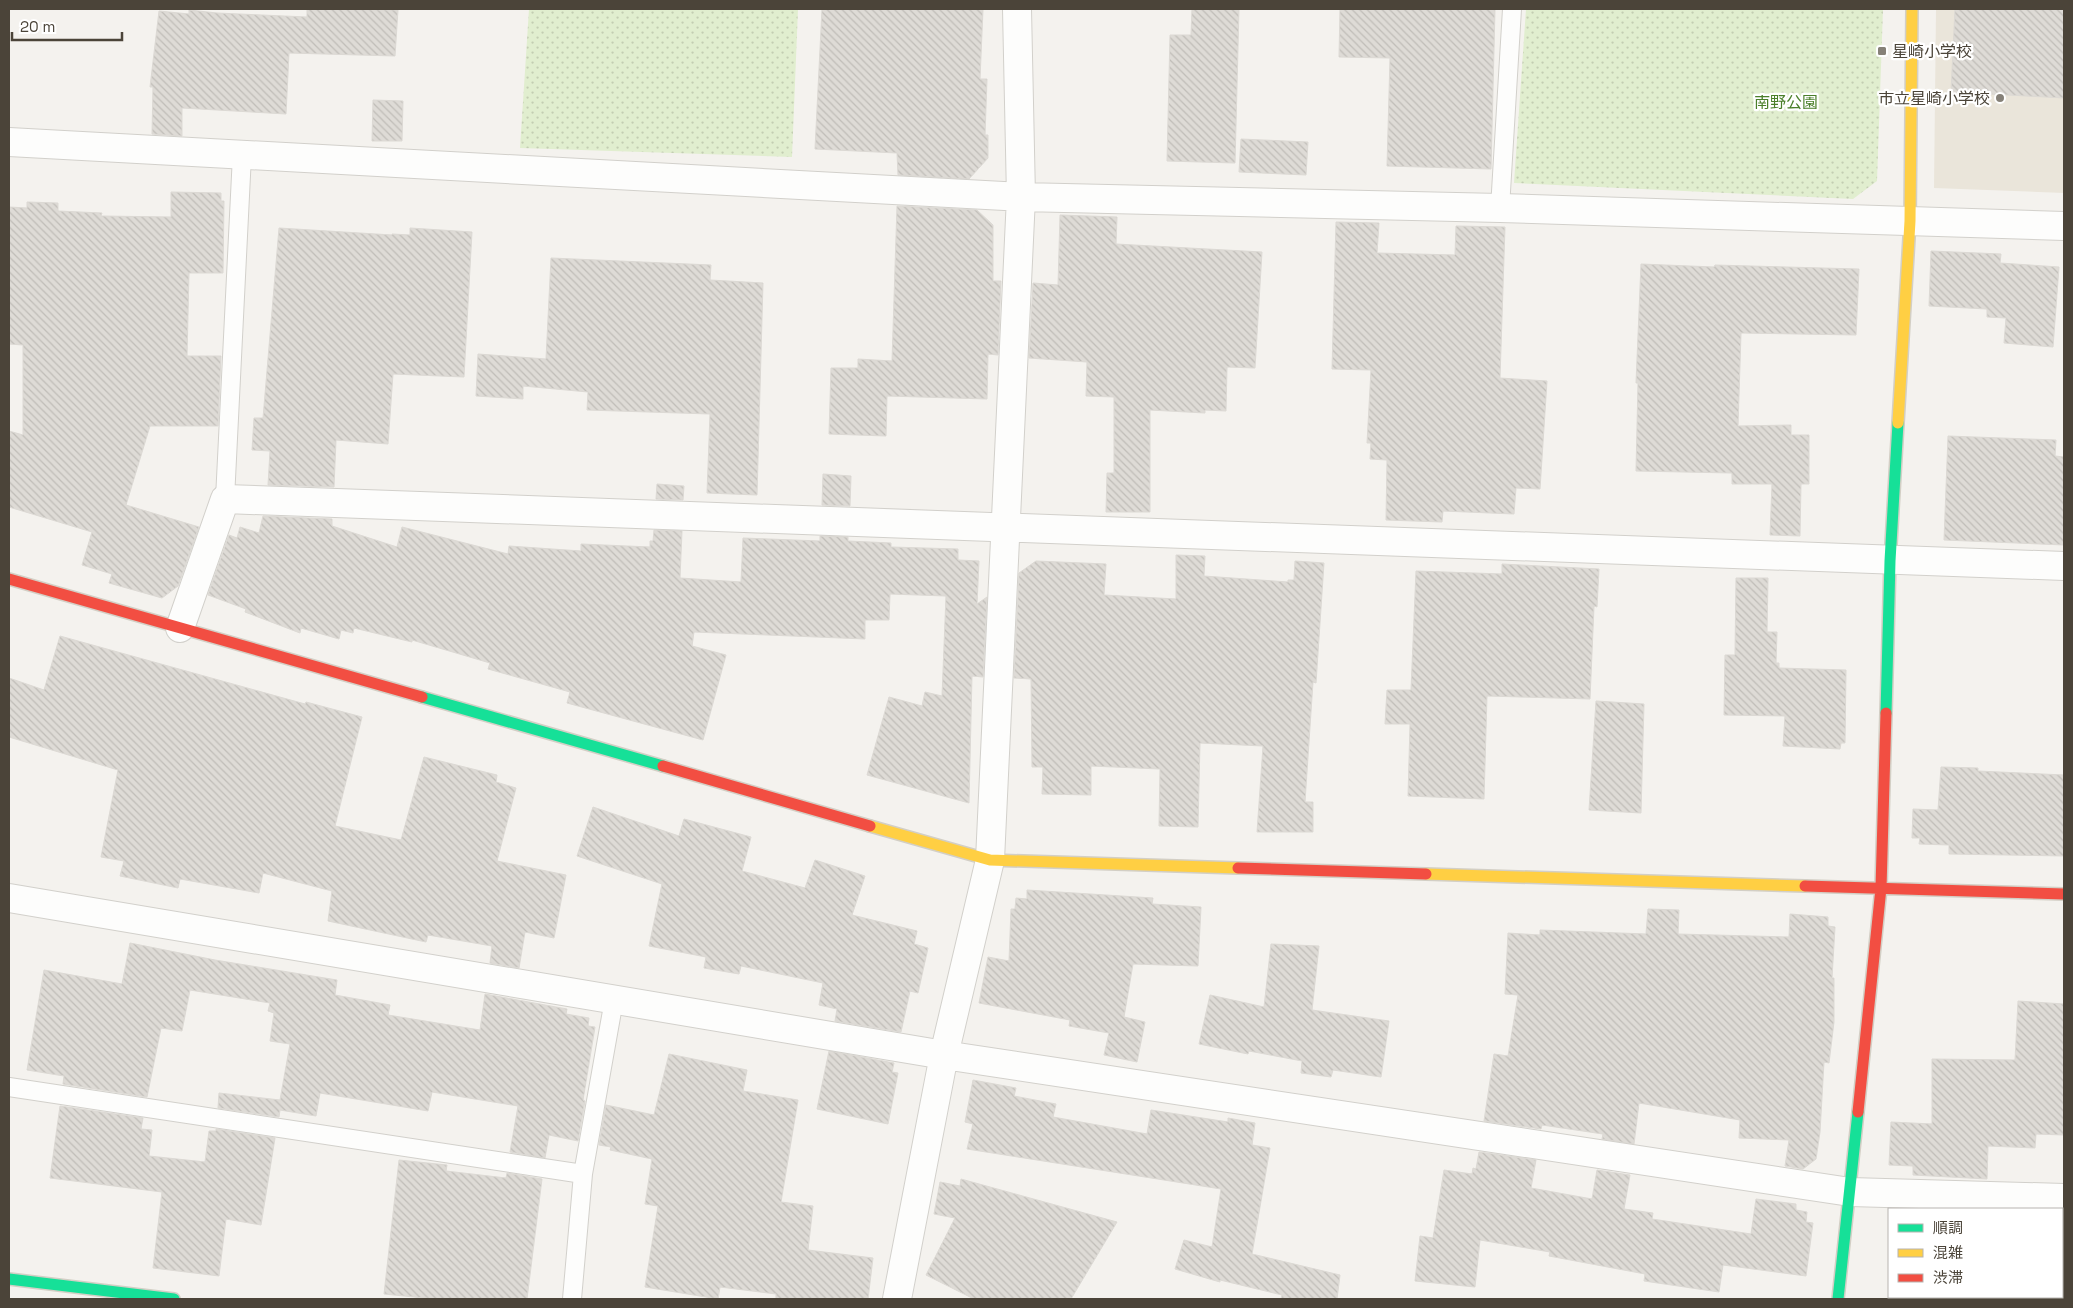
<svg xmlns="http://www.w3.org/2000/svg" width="2073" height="1308" font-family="'Space Grotesk','Noto Sans JP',sans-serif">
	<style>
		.education { fill: #eae5da }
		.green { fill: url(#green-dots) }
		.building { fill: url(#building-back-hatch); stroke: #dcd9d4 }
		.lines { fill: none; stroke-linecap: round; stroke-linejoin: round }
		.lane-casing { stroke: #d2d0cb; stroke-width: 20 }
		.street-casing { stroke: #d2d0cb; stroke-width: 30 }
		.fast-casing { stroke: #d3cfc5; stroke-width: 14 }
		.slow-casing { stroke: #d3cfc5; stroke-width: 14 }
		.jam-casing { stroke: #d3cfc5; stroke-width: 14 }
		.lane { stroke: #fdfdfc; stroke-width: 18 }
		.street { stroke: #fdfdfc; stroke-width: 28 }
		.fast { stroke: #16e098; stroke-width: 11 }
		.slow { stroke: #ffcf43; stroke-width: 11 }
		.jam { stroke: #f24e42; stroke-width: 11 }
		.poi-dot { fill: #868178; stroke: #fff; stroke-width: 2 }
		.labels { text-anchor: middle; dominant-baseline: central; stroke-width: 4.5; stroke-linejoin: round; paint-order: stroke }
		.poi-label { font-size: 16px; fill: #4b4439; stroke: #fff; text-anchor: start }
		.park-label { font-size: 16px; fill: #4a7f2a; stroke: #fff }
	</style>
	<defs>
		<pattern id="green-dots" width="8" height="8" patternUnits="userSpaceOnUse" patternTransform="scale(1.25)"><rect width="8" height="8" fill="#e1eecf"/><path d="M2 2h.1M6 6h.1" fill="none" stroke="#c3cdb2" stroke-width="1.8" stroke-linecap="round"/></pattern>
		<pattern id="building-back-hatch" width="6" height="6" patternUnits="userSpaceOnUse" patternTransform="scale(1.25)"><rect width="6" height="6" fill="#dedbd6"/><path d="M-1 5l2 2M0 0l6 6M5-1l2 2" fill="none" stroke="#c0bdb8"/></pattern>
	</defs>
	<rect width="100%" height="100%" fill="#f4f2ee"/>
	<path class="education" d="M1936,9H2064V193L1934,188Z"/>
	<path class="green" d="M529,9H798L792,157L520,148Z
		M1526,9H1883L1877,181L1853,199L1514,183Z"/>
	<path class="building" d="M307,9L398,10L395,56L289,53L286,114L182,108V136L152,134L153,87H150L159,11L189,14V10L217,13L307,17Z
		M822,9H983L980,79H987L985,135H988V158L969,179L898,175L897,153L815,149Z
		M1192,9H1239L1235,163L1167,161L1170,35H1191Z
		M1340,9H1495L1491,169L1387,166L1390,58L1339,57Z
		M1955,9H2064V98L1951,92Z
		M373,100L403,101L402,141H372Z
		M1241,139L1308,142L1306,175L1239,172Z
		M171,192L221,193V201H224L223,273H189L187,356H221L218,426H150L126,505L199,527L178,586L162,598L109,583L112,574L82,565L92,532L9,507V431L23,435V345L9,344V207L27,208V202L58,203V211L102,213L101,216L171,217Z
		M897,206L977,210L993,225V281H1001L998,355L988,354L987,399L887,396L886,436L829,434L831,368H858V359L892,361Z
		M1060,215L1117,217L1116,244L1262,252L1255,368L1227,367L1226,411L1205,410V413L1150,410V512H1106L1107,473H1114V397L1086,396L1087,362L1029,358L1033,283L1058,285Z
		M1336,222L1379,223L1377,253L1455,255L1456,226L1505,227L1500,378L1547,381L1540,489L1516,488L1514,514L1443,511L1442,522L1386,520L1387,460L1370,459L1371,443H1367L1371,370L1332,369Z
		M279,228L392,235V234L410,235V228L472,232L464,377L393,374L388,444L336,440L334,487L268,485L270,451L252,450L254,418H263Z
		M1931,251L2001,254L2000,263L2059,267L2053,347L2004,343L2006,318L1987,317V309L1929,306Z
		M551,258L711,265L710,280L763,283L757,495L707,493L710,414L587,410L588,392L523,386V399L476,396L478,354L546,359Z
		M1641,264L1714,267L1715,265L1859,269L1856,335L1741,333L1738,426L1791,425V435H1809V484H1801L1800,536L1770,535L1772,484H1732V473L1636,471L1638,383H1636Z
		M1948,436L2056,440L2055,456L2064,457V545L1944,540Z
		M823,474L851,476L850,506L822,505Z
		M657,484L684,486L683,500L656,499Z
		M263,516L332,519V526L397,547L402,527L508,554L509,546L581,551V544L650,547V541H653L654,530L682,531L680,578L741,582L743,538L820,541V536L848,537V541L891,543V547L958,549V560L979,561L977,604L987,597L983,677L972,676L969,803L867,775L889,697L922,706L925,692L942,696L946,596L890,594L889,620H865V639L694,632L692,646L726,655L703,740L567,703L570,692L488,669L490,663L412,640V642L354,628L353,633L341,630L339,639L301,628L300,633L245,612L246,609L208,595L229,535L237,538L240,527L259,533Z
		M1176,555L1205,556L1204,576L1288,582V580H1294L1295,561L1324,563L1316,683L1313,682L1305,802H1313V832H1257L1263,746L1200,743L1198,827L1159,826L1160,769L1091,766V795L1042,794L1043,767H1032L1031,679L1014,678L1019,573L1036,561L1106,564L1104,595L1176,599Z
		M1502,564L1599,569L1597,607L1594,606L1590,699L1487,696L1484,799L1408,796L1410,724H1385L1387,690H1411L1416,571L1502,574Z
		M1736,578H1768L1767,632H1777L1776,663H1779V668L1846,670L1845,743H1841L1840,749L1783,746L1785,716L1724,715L1725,655H1735Z
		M60,636L305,704L306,702L362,717L335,826L401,840L424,757L497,775L496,782L516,788L497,861L566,875L554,938L525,932L519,968L490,963L492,946L428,935L426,942L328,921L332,891L263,873L259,893L180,879L178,888L120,876L124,861L101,857L118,770L9,737V678L44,690Z
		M1596,701L1644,704L1641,813L1589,810Z
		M1941,767L1978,768V771L2064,775V856L1949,854V845L1919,844L1920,838H1912L1913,809L1938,810Z
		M593,807L679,836L684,819L751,837L742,871L805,888L815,860L865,876L852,915L917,931L914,944L928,948L918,993L910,991L901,1032L835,1021L837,1009L819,1005L823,983L741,966L739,974L704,968L706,957L649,946L662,884L577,856Z
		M1027,890L1153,898L1152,904L1201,907L1198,966L1133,964L1124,1017L1145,1022L1137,1062L1104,1055L1109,1033L1069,1026L1070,1020L979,1003L988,957L1009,961L1011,909H1015L1016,898L1027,899Z
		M1648,909L1679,910L1678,934L1789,937L1790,914L1828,917V926L1835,927L1832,978H1834V1022L1829,1063L1824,1062L1820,1132L1816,1159L1803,1169L1785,1166L1789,1140L1739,1138L1740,1120L1639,1103L1634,1144L1602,1139L1603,1134L1542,1125L1541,1129L1484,1121L1494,1054L1508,1056L1518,995L1505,994L1508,933L1540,935V930L1646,934Z
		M130,943L215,960L337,980L335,995L390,1005L388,1015L480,1030L485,994L567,1009L566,1014L589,1018L588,1026L595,1027L583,1100L585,1101L578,1141L549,1135L545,1158L510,1152L518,1106L432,1092L428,1111L320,1093L316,1116L280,1110L279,1117L218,1108L219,1093L280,1100L290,1044L270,1041L274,1013L268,1011L270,1003L190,990L182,1031L161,1028L147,1097L63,1084L64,1076L27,1070L44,970L122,984Z
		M1271,944L1319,946L1312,1010L1389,1021L1381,1077L1333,1070L1331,1077L1301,1073L1302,1061L1249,1051L1248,1054L1199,1044L1210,995L1264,1007Z
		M2018,1001L2064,1004V1135L2036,1134L2035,1148L1988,1146L1987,1179L1913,1175V1166L1889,1165L1891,1122L1932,1124V1059L2015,1060Z
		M829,1051L894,1063L892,1072L898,1073L888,1124L817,1109Z
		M669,1054L747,1070L743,1091L798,1100L781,1202L813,1206L808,1250L873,1258L868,1299H776V1294L720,1287L718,1299L645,1287L658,1206L645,1204L652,1159L610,1150L611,1147L599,1145L606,1105L654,1115Z
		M973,1080L1016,1088L1014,1096L1056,1104L1053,1117L1147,1134L1151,1110L1228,1122V1118L1255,1123L1252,1145L1270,1148L1252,1254L1340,1275L1337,1299H1281L1282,1295L1220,1280V1282L1175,1269L1184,1240L1212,1247L1221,1189L967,1149L973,1124L965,1122Z
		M60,1106L143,1118L141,1129L152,1130L149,1156L205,1162L209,1131H216V1129L275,1138L261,1225L226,1219L219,1276L153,1268L162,1192L50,1178Z
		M1479,1152L1536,1160L1531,1188L1592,1199L1597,1170L1630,1175L1624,1209L1653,1213L1652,1219L1751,1234L1756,1199L1796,1204V1210L1807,1212L1806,1222L1813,1223L1806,1276L1723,1265L1719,1292L1644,1281L1645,1274L1549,1256L1550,1252L1480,1240L1475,1287L1415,1281L1420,1236L1433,1238L1444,1170L1472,1174L1473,1168L1476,1169Z
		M399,1160L447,1165L446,1171L506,1178L507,1173L542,1179L527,1299H434L384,1294Z
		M961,1179L1117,1222L1071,1299H974L926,1275L955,1218L934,1214L940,1182L960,1186Z"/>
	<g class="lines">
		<g class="lane-casing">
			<path id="lane" d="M1500,208L1512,9
				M225,499L242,155
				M9,1087L583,1174
				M572,1299L583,1174L614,1000"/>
		</g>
		<g class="street-casing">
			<path id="street" d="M9,142L1021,197L1500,208L2064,226
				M180,628L225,499L2064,566
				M9,898L944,1055L1850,1192L2064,1198
				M897,1299L944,1055L990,860L1021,197L1017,9"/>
		</g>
		<g class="fast-casing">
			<path id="fast" d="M422,697L663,766
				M1886,713L1890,561L1898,423
				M9,1279L174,1299
				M1838,1299L1858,1112"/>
		</g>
		<g class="slow-casing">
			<path id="slow" d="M1898,423L1910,221L1912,9
				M870,826L990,860L1238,868
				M1426,874L1805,886"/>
		</g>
		<g class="jam-casing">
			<path id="jam" d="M9,579L422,697
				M663,766L870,826
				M1238,868L1426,874
				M1805,886L2064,894
				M1858,1112L1881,888L1886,713"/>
		</g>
		<use href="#lane" class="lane"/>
		<use href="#street" class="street"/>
		<use href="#fast" class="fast"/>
		<use href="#slow" class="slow"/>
		<use href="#jam" class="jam"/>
	</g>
	<g class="poi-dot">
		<rect x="1877" y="46" width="10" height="10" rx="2.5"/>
		<circle cx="2000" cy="98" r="5"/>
	</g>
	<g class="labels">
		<g class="poi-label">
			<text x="1892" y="51">星崎小学校</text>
			<text x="1990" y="98" text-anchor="end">市立星崎小学校</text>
		</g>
		<g class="park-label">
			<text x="1786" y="102">南野公園</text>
		</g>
	</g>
	<rect width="2073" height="1308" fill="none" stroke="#4b4439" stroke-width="20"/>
	<rect x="1888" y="1208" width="175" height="90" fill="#ffffff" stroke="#b7b4b0"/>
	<rect x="1898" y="1224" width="25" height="8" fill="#16e098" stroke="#b7b4b0"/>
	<text x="1933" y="1233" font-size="15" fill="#4b4439">順調</text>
	<rect x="1898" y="1249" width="25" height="8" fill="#ffcf43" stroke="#b7b4b0"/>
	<text x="1933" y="1258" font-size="15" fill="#4b4439">混雑</text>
	<rect x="1898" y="1274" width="25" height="8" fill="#f24e42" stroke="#b7b4b0"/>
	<text x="1933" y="1283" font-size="15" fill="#4b4439">渋滞</text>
	<path d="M12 32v8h110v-8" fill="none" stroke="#4b4439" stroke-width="2.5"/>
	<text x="20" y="32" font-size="15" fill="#4b4439" stroke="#ffffff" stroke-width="4" paint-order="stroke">20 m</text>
</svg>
